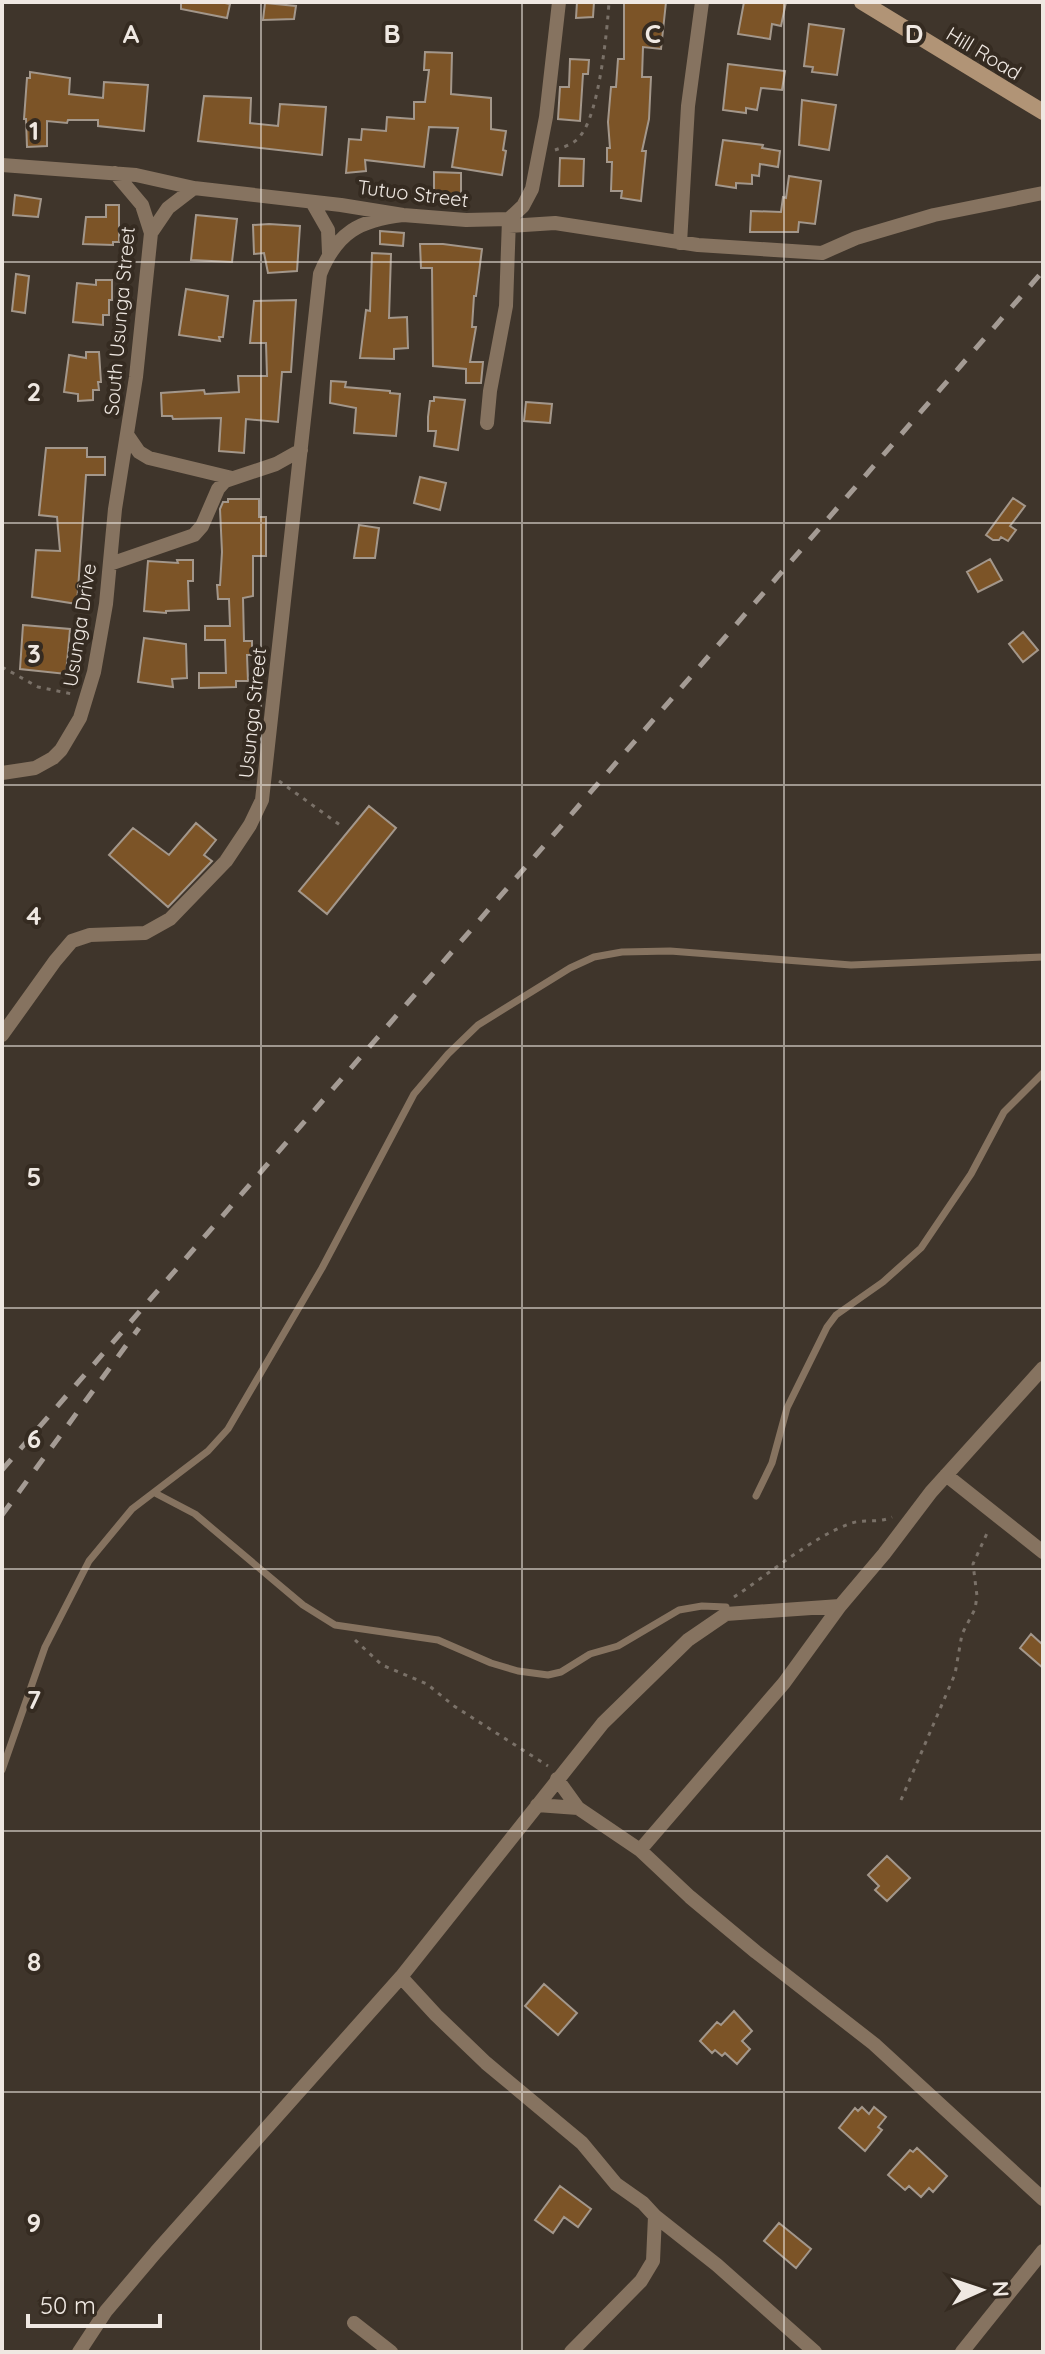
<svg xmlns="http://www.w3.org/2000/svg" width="1045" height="2354" font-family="Quicksand,sans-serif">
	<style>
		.building { fill: #7c5427; stroke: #a3978b; stroke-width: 2 }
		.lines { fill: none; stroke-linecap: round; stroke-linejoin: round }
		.path { stroke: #7a7168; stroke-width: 3; stroke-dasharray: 4 6; stroke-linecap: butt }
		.service { stroke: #867360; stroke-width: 7 }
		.minor { stroke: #867360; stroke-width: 14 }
		.secondary { stroke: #b19476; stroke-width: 16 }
		.rail { stroke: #a49b94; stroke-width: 5; stroke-dasharray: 14 14; stroke-linecap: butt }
		.grid { fill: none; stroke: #efe8e2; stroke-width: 2; stroke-opacity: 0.55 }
		.labels { text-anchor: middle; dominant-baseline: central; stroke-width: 8; stroke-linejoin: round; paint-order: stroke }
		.street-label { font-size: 20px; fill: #efe8e2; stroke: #352b21 }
		.grid-label { font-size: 26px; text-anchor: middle; font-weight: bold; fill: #efe8e2; stroke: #352b21; stroke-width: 8; stroke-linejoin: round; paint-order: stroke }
	</style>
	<rect width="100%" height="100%" fill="#3f352b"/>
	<path class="building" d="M181,2H220L230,4L227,18L181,9Z
		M577,2H594L593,17L576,18Z
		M624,2H666L661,49L643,47L642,77H651L649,119L642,151H646L641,201L621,198L622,191H611L612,162H607V148H610L608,122L611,87H616L618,59H624Z
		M744,2H786L781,26L772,24L770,39L738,34Z
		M265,3L296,6L294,19L263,20Z
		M809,24L844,29L837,75L812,72L813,67L804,66Z
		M425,52L452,53L451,94L491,98V129L506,131L503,150L506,151L502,175L452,167L458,128L429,127L424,167L365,160L366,171L346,173L349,139L361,140L362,129L386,131L387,117L414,119V102H425L429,70H424Z
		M570,59L589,60L588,74H583L580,121L558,119L560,87H569Z
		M728,64L785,71L782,90L761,88L757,110L746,108V113L723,110Z
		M30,72L70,78L69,94L103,98L104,82L148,85L144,131L98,126V120H68L67,123L47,121V146L27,147L26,119H24L27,78H30Z
		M204,96L251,98L250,123L278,126L280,104L326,107L322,155L198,141Z
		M802,100L836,105L829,150L799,145Z
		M723,140L763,145L762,148L780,151L778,167L760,164L759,176L752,175V184L736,183V188L716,185Z
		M560,158L584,159L583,186H559Z
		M434,172L461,173V194H434Z
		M789,176L821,181L815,224L799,222L798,232H750L751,211L781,212L783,197L786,198Z
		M15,195L41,199L38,217L13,215Z
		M106,205H119V242H113V245L83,244L86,217H106Z
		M196,215L237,219L232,262L191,260Z
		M269,224L300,226L297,271L268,273L264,253L254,254L253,225Z
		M380,231L404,233L403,246L380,244Z
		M420,244H443L482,249L476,296H474L472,327H476L470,362H483L481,383H466V369L433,366L432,268H421Z
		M372,253L391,254L389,318L407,317L408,348L394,349V359L360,358L366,310L370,311Z
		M16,274L29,276L25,313L12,311Z
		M96,280H112V300H109V315H103V325L73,322L77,283L96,285Z
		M186,289L228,296L223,337H219L220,341L179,335Z
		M296,300L291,372H282L278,422L246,419L244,453L219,451L221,418L173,419L172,416H162L161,393L204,390L205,394L239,392L238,376H267L266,343H250L254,301Z
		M86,352H99L101,382H98L99,390H93V400L78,401V394L64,392L69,355L86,358Z
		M331,381L346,382L345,387L390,391V393L400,394L396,436L354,433L356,408L330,403Z
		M434,397L465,400L458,450L434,446L436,431H428V417L430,401H434Z
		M526,402L552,404L550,423L524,421Z
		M46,448H87V457H105V475H86L77,604L32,597L36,550L60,551L57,517L39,515Z
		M420,477L446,483L440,510L414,503Z
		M1013,498L1025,506L1010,526L1016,530L1008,541L1001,537L999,540H993L986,535Z
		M228,499H259V517H266V556H253V596L243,598L244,641H252V655H247L248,681H236V687L199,688V673H226L225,640H205V626H230L229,599H218L217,585H220L222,552L220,509L223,502H228Z
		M359,525L379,528L375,558H354Z
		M990,559L1002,580L978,592L967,572Z
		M177,560H193V581H188L189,610L166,611V613L144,611L148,561L178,563Z
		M23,625L70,629L66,674L20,669Z
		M1023,632L1038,650L1023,662L1009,644Z
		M144,638L186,644L187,678L172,679L173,687L138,682Z
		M369,806L396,828L327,914L299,891Z
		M196,823L216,840L204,855L212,861L168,907L109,855L133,828L169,855Z
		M1031,1634L1043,1645V1668L1020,1648Z
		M887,1856L910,1878L887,1901L875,1890L879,1886L868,1875Z
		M544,1984L577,2013L558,2035L525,2006Z
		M734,2011L752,2031L742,2041L750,2049L737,2064L725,2053L722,2056L715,2050L712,2053L700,2041L717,2022L721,2025Z
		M862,2107L869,2114L874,2107L886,2117L878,2127L882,2130L865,2151L839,2128L855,2108L858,2111Z
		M917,2148L947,2176L933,2192L929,2188L921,2197L909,2186L905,2190L888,2175L910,2150L913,2152Z
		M560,2186L591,2209L578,2227L564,2217L553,2233L535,2220Z
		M779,2223L811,2249L796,2268L764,2241Z"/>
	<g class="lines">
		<path class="path" d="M555,150C564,147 575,144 581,135C599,112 607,33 609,2
			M2,667L38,687L72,694
			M279,781L340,825
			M734,1597C769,1574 811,1538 849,1524C863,1518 878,1524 892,1517
			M355,1640L382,1665L427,1684L454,1706L548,1766
			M901,1800L955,1674L962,1634L975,1609L977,1596L973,1564L989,1529"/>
		<path class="service" d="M155,1493L195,1514L303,1605L335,1625L438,1640L491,1663L518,1671L548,1675L561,1672L590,1654L618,1646L679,1610L702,1606L726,1607
			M756,1496L772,1463L787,1408L827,1327L836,1315L883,1282L921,1248L971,1174L1004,1112L1043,1073
			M2,1770L45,1647L89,1561L132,1509L208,1451L228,1429L322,1268L414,1094L448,1054L478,1025L570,968L594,957L622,952L670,951L851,965L1043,957"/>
		<path class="minor" d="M2,165L136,175L194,188L341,205L403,215L466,220L509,219
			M312,202L328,230L329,253
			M509,219L523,206L532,189L546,117L559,2
			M509,226L555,223L698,245L822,253L856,238L934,215L1043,193
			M151,233L168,208L194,188
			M680,243L688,106L702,2
			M487,423L490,391L506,306L509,219
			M128,436L139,452L149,458L232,478
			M110,564L194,535L202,526L218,489L225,481L276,464L301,450
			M2,773L35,768L53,758L61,750L80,718L94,672L106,604L115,509L136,377L151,233L142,205L115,173
			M2,1035L55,961L72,941L90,935L145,933L170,919L226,861L250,825L262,800L320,274C337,232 360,220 403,215
			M946,1475L1043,1552
			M557,1779L578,1808L640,1850L690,1897L756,1952L874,2044L1043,2199
			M537,1805L578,1808
			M640,1850L784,1683L840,1606L884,1554L931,1492L1043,1368
			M401,1977L436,2015L486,2063L582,2143L616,2184L643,2203L655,2216L717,2265L815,2352
			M354,2323L391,2352
			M79,2352L106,2311L156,2252L401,1977L603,1723L688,1640L726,1614L840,1606
			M571,2352L641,2281L653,2261L655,2216
			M962,2352L1043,2251"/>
		<path class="secondary" d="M862,2L1043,112"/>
		<path class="rail" d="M2,1470L1043,271
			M2,1515L139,1328"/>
	</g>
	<path class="grid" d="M261,2V2352M522,2V2352M784,2V2352M2,262H1043M2,523H1043M2,785H1043M2,1046H1043M2,1308H1043M2,1569H1043M2,1831H1043M2,2092H1043"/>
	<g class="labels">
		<g class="street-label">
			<text transform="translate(984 53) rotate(31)">Hill Road</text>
			<text transform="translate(413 193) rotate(7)">Tutuo Street</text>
			<text transform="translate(119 321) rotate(-85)">South Usunga Street</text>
			<text transform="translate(79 625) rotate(-81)">Usunga Drive</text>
			<text transform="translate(252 713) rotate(-84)">Usunga Street</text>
		</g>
	</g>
	<g class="grid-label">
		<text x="131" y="43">A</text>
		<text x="392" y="43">B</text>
		<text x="653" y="43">C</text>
		<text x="914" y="43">D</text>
		<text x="34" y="140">1</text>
		<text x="34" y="401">2</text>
		<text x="34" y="663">3</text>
		<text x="34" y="925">4</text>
		<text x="34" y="1186">5</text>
		<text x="34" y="1448">6</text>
		<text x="34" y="1709">7</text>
		<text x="34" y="1971">8</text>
		<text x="34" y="2232">9</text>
	</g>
	<rect width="1045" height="2354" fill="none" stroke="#efe8e2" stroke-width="8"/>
	<g transform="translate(981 2290) rotate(87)" stroke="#352b21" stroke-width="6" paint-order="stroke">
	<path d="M0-6L14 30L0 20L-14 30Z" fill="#efe8e2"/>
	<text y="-12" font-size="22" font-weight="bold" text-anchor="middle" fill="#efe8e2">N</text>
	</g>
	<path d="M28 2314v12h132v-12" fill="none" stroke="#efe8e2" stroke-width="4"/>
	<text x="40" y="2314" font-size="24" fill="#efe8e2" stroke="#352b21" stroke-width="6" paint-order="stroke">50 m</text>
</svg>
